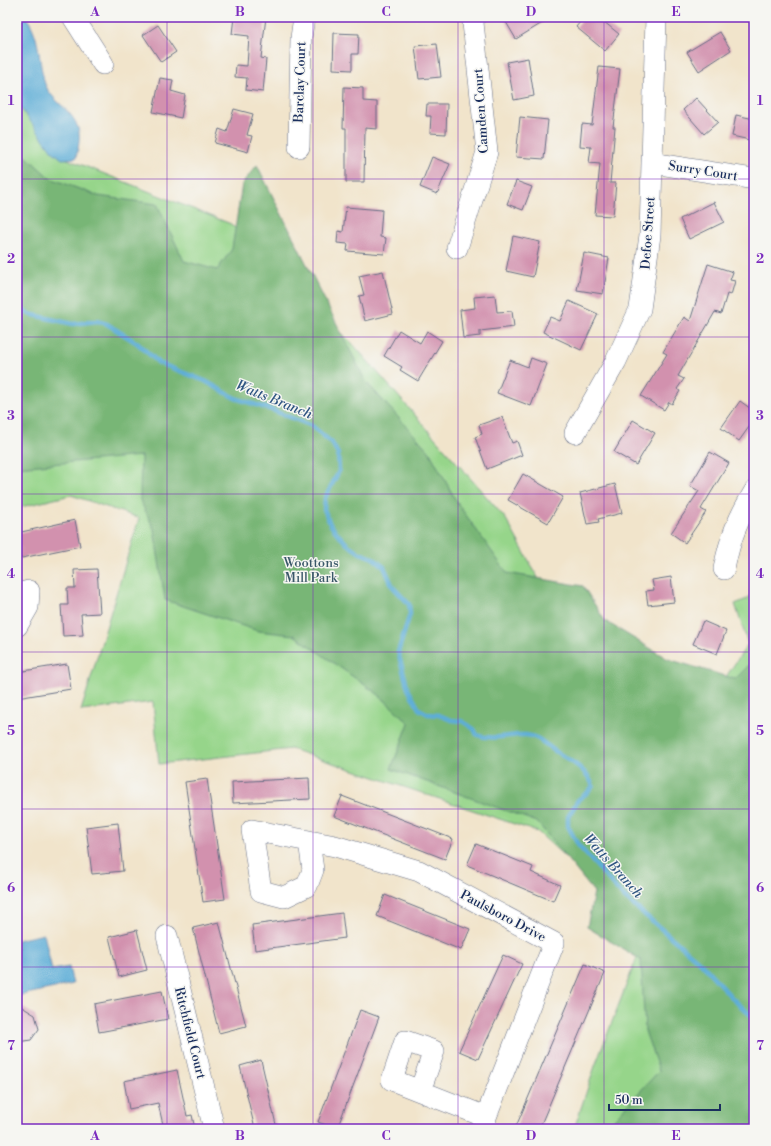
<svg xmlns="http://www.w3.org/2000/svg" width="771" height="1146" font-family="'Libre Bodoni',serif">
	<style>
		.green { fill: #96d58a; stroke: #588274 }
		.forest { fill: #78b676; stroke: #4a726a }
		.water { fill: #5dadd7; stroke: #3c6e9a }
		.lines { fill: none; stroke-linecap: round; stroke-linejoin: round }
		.stream { stroke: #5dadd7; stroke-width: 4.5 }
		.building { fill: #d291ae }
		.minor-casing { stroke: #666e84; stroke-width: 22 }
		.minor { stroke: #fff; stroke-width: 21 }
		.grid { fill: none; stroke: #7b2cbf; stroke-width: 1; stroke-opacity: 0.55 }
		.labels { text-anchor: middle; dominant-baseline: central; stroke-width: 3; stroke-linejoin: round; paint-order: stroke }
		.street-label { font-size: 13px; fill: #1b2f5e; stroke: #f6f6f2 }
		.park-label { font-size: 13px; fill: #3a5869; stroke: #f6f6f2 }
		.water-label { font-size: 14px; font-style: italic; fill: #2f5582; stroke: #f6f6f2 }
		.neatline { fill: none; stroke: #7b2cbf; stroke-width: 1.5 }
		.grid-label { font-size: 13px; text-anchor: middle; font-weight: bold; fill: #7b2cbf }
	</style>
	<rect width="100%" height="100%" fill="#f6f6f2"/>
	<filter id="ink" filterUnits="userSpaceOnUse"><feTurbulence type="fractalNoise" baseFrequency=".025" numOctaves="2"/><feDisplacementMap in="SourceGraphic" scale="8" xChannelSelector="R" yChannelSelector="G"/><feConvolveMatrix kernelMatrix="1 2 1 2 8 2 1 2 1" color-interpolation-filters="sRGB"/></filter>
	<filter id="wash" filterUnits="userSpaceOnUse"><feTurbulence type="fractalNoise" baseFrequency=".012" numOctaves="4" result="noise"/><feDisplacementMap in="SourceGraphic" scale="16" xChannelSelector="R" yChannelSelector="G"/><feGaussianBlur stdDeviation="0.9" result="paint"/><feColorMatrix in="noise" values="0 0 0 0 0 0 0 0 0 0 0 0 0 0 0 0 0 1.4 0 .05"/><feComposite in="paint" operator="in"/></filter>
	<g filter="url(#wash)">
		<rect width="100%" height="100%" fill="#f1e4cb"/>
		<path class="green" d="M17,97L57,155L231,224L351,342L506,519L571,638L715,693L748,644L735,604L747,599L754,592V1129H574L595,1066L653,916L611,899L538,832L291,749L159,764L153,702L81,711L139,518L71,495L17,508Z"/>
		<path class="forest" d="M17,148L50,178L98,196L157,204L184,261L217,270L232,249L242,184L257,165L366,382L429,451L458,504L507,573L583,586L605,621L668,659L735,679L754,660V1129H605L659,1071L645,1031L641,960L587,927L594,892L537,822L391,769L409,723L379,695L294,635L258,631L165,600L154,529L140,500L141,456L17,467Z"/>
		<path class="water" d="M17,17H26C41,37 38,62 45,84C51,101 73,110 78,128C81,138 78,148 76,158L62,159L52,151L17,103Z
			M44,934L52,970L69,967L73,984L17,996V940Z"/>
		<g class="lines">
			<path class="stream" d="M17,305L29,314L73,324L97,321L107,324L137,343L159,363L205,381L235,398L272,410L312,426L332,443L338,454L339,471L325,498L324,509L330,524L337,533L347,544L360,553L373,558L384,567L393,587L409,604L410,614L398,652L408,689L419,709L428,714L439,715L451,720L462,721L474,729L477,735C494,741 509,734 526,735C539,736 545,745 555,751C570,761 586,768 593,786L588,792L578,800L568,817V826L578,845L624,897L701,963L733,999L754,1018
				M17,314L23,310"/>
		</g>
		<g id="blocks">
			<path class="building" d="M234,17H266L261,58L266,59L263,92L246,90L247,78L235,77L236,65L247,66L249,36L232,34Z
				M503,17H552L516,39Z
				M584,17H598L619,34L605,51L576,27Z
				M158,25L176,52L161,62L143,35Z
				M720,32L731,50L699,71L687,52Z
				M334,33L359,34L358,54H352V70L333,69Z
				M437,44L441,77L419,79L415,46Z
				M528,58L534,96L514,100L507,62Z
				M599,67L620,69L613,127H615L610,183H616L613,216L595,215L600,164L589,163L591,147L580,146L582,124L592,125Z
				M160,78L173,80L171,91L185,95L181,118L153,112Z
				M344,87L363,88V101L377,102V129L365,128L364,182H346V128H343Z
				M696,98L718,122L704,134L683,110Z
				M427,104H447L446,134L430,133L431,116H426Z
				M234,109L253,114L247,135L252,136L248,152L215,143L219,129L227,132Z
				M736,115L754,119V141L732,136Z
				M520,117L548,120L544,159L516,157Z
				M432,157L450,164L437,194L420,187Z
				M516,181L532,187L523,210L507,204Z
				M714,202L724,222L689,239L680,219Z
				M346,207L382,210L380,237L386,238L384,254L347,251L348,244L337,243L338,231L343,232Z
				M513,236L540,242L533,277L506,271Z
				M584,253L609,258L603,294L577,290Z
				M708,264L733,272L730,280L735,281L731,295L727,294L721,314L715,312L678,376L684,379L677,389L680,391L672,404L669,402L664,410L641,396L667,354L663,352L684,317L690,321Z
				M383,271L393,314L365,321L359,296L364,295L359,276Z
				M495,295L497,312L512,311L514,327L480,331V336L463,338L460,310L475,308L474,297Z
				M569,301L598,314L581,350L543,332L550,317L560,321Z
				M399,330L420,343L427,331L442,341L418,381L400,370L402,367L384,356Z
				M531,358L547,364L531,406L497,393L510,360L528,367Z
				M740,401L754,411V420L739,441L721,428Z
				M502,417L512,443L517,441L522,455L487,469L475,437L482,434L479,425Z
				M633,420L655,433L636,465L614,452Z
				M710,452L729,463L701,509L706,512L685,543L671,533L699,491L690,486Z
				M523,474L563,497L548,523L508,500Z
				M615,484L622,513L598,519L599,522L587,524L580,493Z
				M75,520L80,546L17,559V533Z
				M97,569L100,613L81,614L83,635L63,636L61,605H68L67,588H75L74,570Z
				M671,577L674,602L648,605L646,591L654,590L652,580Z
				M703,621L726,631L717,654L693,644Z
				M67,664L71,689L17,698V672Z
				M309,778L310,799L233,803L232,782Z
				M207,779L225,899L203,902L185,782Z
				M342,796L453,839L445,859L334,816Z
				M118,823L123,871L92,874L86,827Z
				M476,844L533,867L531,872L560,885L553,901L467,865Z
				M385,895L470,929L461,950L377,916Z
				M342,913L345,938L255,950L252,925Z
				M219,922L246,1026L219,1033L193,928Z
				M137,930L147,970L119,977L109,937Z
				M503,955L522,964L478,1059L459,1051Z
				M585,964L605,973L539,1129H515Z
				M162,991L168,1019L99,1032L94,1004Z
				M17,1004L35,1015L39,1029L31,1040L17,1042Z
				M360,1010L379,1017L337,1129L318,1122Z
				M261,1060L277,1129H255L240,1066Z
				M177,1070L187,1116L192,1115L195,1129H164L158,1103L129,1109L124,1081Z"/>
		</g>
	</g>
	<g filter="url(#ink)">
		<use href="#blocks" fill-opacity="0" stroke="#666e84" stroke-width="1"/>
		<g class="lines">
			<g class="minor-casing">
				<path id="minor" d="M73,17L103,64
					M299,147L301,38L304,17
					M652,163L754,179
					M457,248L487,152L473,23L474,17
					M575,433L616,361L640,309L650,235L656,17
					M724,569C730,538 738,519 754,492
					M17,594L29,591L28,607L17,626
					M309,841L313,870L307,886L284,897L261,891L252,830L335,846L419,871L554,943L486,1117L485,1129
					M167,936L214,1129
					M420,1091L434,1051L405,1041L392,1080L486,1117"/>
			</g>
			<use href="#minor" class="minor"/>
		</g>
	</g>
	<path class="grid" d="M167,17V1129M313,17V1129M458,17V1129M604,17V1129M17,179H754M17,337H754M17,494H754M17,652H754M17,809H754M17,967H754"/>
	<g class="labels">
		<g class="street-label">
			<text transform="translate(300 82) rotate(-88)">Barclay Court</text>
			<text transform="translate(481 111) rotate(-94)">Camden Court</text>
			<text transform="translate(703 171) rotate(9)">Surry Court</text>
			<text transform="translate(648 233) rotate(-86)">Defoe Street</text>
			<text transform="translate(503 916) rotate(28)">Paulsboro Drive</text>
			<text transform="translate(190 1033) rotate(76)">Ritchfield Court</text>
		</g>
		<g class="park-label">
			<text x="311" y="563">Woottons<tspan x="311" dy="15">Mill Park</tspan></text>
		</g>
		<g class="water-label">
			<text transform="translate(274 400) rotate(22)">Watts Branch</text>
			<text transform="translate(613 866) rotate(48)">Watts Branch</text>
		</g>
	</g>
	<rect width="771" height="1146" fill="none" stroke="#f6f6f2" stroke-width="44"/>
	<path d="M609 1104v6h111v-6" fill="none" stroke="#1b2f5e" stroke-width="2"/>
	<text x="615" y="1104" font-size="12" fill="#1b2f5e" stroke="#f6f6f2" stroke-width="3" paint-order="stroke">50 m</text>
	<rect x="22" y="22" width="727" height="1102" class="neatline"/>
	<g class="grid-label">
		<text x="95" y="16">A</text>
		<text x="240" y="16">B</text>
		<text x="386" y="16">C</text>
		<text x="531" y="16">D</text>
		<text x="676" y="16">E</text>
		<text x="11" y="105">1</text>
		<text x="760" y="105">1</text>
		<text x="11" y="263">2</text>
		<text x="760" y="263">2</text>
		<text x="11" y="420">3</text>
		<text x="760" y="420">3</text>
		<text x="11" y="578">4</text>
		<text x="760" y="578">4</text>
		<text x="11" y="735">5</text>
		<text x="760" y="735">5</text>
		<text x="11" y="892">6</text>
		<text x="760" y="892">6</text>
		<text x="11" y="1050">7</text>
		<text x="760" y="1050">7</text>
		<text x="95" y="1140">A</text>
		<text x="240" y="1140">B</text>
		<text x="386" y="1140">C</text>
		<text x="531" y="1140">D</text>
		<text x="676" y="1140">E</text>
	</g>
</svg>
